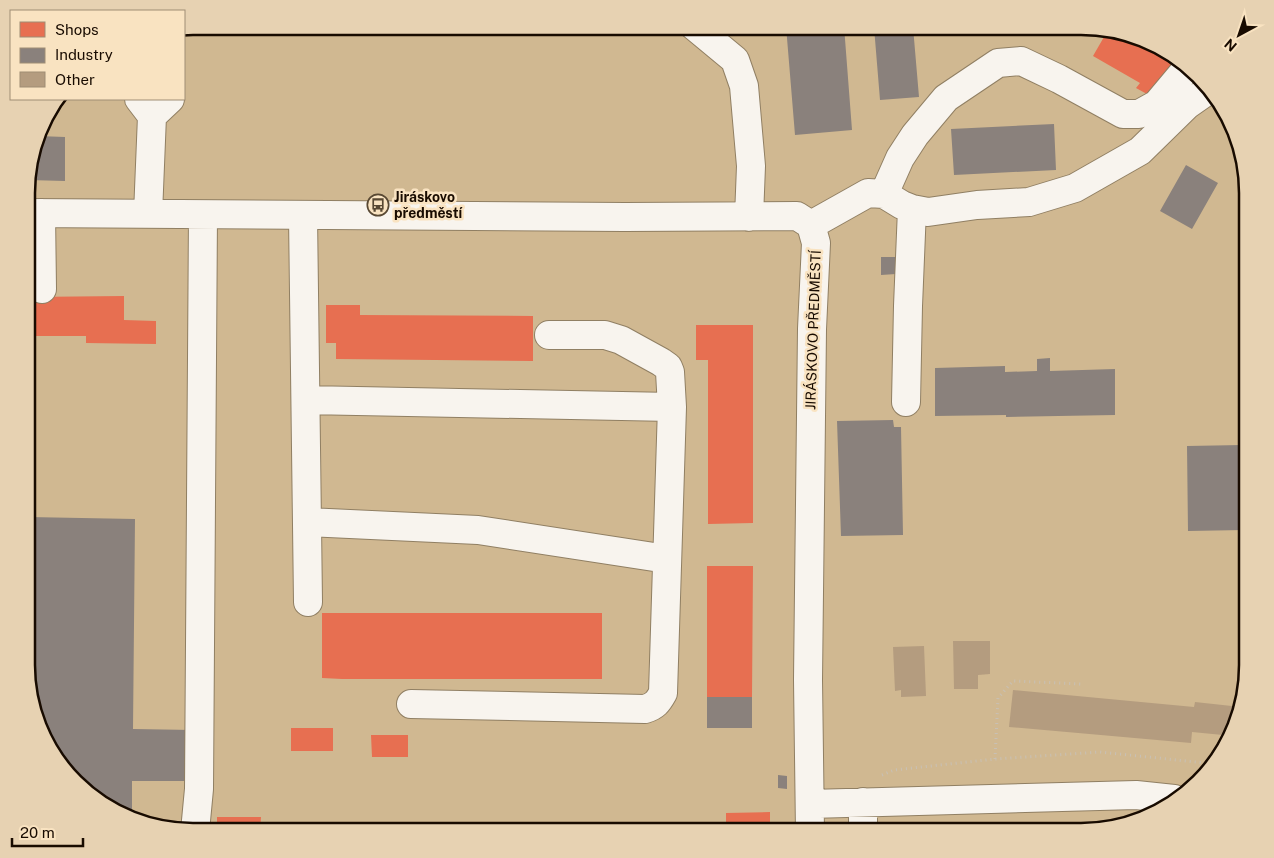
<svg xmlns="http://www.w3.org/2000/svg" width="1274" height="858" font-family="'Public Sans',sans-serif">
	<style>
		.shops { fill: #e76f51 }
		.industry { fill: #8a817c }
		.building { fill: #b49c7f }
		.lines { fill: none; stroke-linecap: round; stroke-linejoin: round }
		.minor-casing { stroke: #907f63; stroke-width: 30 }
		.path { stroke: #c8c0b5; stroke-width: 3; stroke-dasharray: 1 4; stroke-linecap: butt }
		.minor { stroke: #f8f4ee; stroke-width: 28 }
		.labels { text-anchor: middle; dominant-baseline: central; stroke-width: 5; stroke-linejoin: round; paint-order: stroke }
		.poi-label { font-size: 14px; font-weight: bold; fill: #180b00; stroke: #f9e3c1; text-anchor: start }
		.street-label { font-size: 14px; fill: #180b00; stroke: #f9e3c1 }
		.rim { fill: none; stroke: #180b00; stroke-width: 2.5 }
	</style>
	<rect width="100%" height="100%" fill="#d0b891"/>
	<path class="shops" d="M1108,30L1135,35L1181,60L1156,99L1136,88L1140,83L1093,56Z
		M124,296V320L156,321V344L86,343V336H28V297Z
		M326,305H360V315L533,316V361L336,359V343H326Z
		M696,325H753V523L708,524V360H696Z
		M707,566H753L752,697H707Z
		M322,613H602V679H342L322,678Z
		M291,728H333V751H291Z
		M371,735H408V757H372Z
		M770,812V832H726V813Z
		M217,817H261L260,831H217Z
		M1100,823L1101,827L1082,832H939V828Z"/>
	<path class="industry" d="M786,26H844L852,130L795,135Z
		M874,27H913L919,97L880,100Z
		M1054,124L1056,170L954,175L951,129Z
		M38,136L65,137V181L28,180V171Z
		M1186,165L1218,183L1192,229L1160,211Z
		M881,257H895L896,274L881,275Z
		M1050,358V371L1115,369V415L1006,417V415L935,416V368L1005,366V372L1037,371V359Z
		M893,420L894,427H901L903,535L841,536L837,421Z
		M1242,445L1244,530L1188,531L1187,446Z
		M28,517L135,519L133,729L193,730L192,781H132V819L92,798L49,749L28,687Z
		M707,697H752V728H707Z
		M778,775L787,776V789L778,788Z
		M147,823L179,824V831L147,824Z"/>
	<path class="building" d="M953,641H990V674L978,675V689H954Z
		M924,646L926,696L901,697V690L895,691L893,647Z
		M1013,690L1194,707L1195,702L1241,707L1239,719L1225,745H1222L1223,735L1192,732L1191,743L1009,727Z"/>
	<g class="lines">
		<g class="minor-casing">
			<path id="minor" d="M694,26L735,60L744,86L751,166L749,217
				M139,99L152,116L148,214
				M152,116L170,99
				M884,194L900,158L915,135L946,98L998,63L1021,61L1059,79L1123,114H1139L1157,104L1188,67
				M28,213L625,217L797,216L811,225L816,243L812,329L808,680L810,832
				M41,213L42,289
				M303,215L308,602
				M811,225L868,193L884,194L902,205L912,209L928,212L977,205L1029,202L1075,188L1140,151L1187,105L1207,91
				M549,335H605L621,340L661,362L668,367L670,372L672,407
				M306,400L672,407L663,693C658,702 655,706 645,709L411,704
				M906,402L908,306L912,209
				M307,522L478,530L667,559
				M810,804L1136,795L1174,799
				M195,831L199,789L203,215
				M863,832V802"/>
		</g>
		<path class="path" d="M995,759L998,698L1013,681L1082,684
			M1207,762L1218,758
			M882,775L894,770L995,759L1100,752L1215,764"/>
		<use href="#minor" class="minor"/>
	</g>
	<defs>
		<g id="bus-ring" transform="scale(1.125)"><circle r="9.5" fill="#f9e3c1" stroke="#584833" stroke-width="1.5"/><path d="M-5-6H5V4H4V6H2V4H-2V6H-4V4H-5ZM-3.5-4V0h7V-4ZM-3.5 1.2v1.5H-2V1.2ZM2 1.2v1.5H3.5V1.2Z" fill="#584833"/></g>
	</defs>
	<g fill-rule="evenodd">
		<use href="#bus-ring" x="378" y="205"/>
	</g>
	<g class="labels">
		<g class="poi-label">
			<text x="394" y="197">Jiráskovo<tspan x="394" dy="16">předměstí</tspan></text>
		</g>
		<g class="street-label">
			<text transform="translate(813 330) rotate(-88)">JIRÁSKOVO PŘEDMĚSTÍ</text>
		</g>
	</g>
	<path d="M0 0H1274V858H0ZM193 35H1081A158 158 0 0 1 1239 193V665A158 158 0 0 1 1081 823H193A158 158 0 0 1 35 665V193A158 158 0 0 1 193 35Z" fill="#e7d2b2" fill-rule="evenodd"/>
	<path class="rim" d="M193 35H1081A158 158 0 0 1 1239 193V665A158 158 0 0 1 1081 823H193A158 158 0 0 1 35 665V193A158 158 0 0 1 193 35Z"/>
	<rect x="10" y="10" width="175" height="90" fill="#f9e3c1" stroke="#9f8d74"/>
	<rect x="20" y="22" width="25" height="15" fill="#e76f51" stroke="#9f8d74"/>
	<text x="55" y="35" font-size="15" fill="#180b00">Shops</text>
	<rect x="20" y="48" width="25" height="15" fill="#8a817c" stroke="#9f8d74"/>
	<text x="55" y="60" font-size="15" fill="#180b00">Industry</text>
	<rect x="20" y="72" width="25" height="15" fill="#b49c7f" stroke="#9f8d74"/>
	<text x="55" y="85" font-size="15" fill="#180b00">Other</text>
	<g transform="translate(1239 35) rotate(220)" stroke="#f9e3c1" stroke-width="4" paint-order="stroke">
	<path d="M0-4L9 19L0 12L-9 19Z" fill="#180b00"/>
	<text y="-8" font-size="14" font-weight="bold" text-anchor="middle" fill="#180b00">N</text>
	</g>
	<path d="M12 838v8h71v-8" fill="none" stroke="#180b00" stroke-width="2.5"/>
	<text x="20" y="838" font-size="15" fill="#180b00" stroke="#f9e3c1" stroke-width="4" paint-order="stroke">20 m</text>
</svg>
